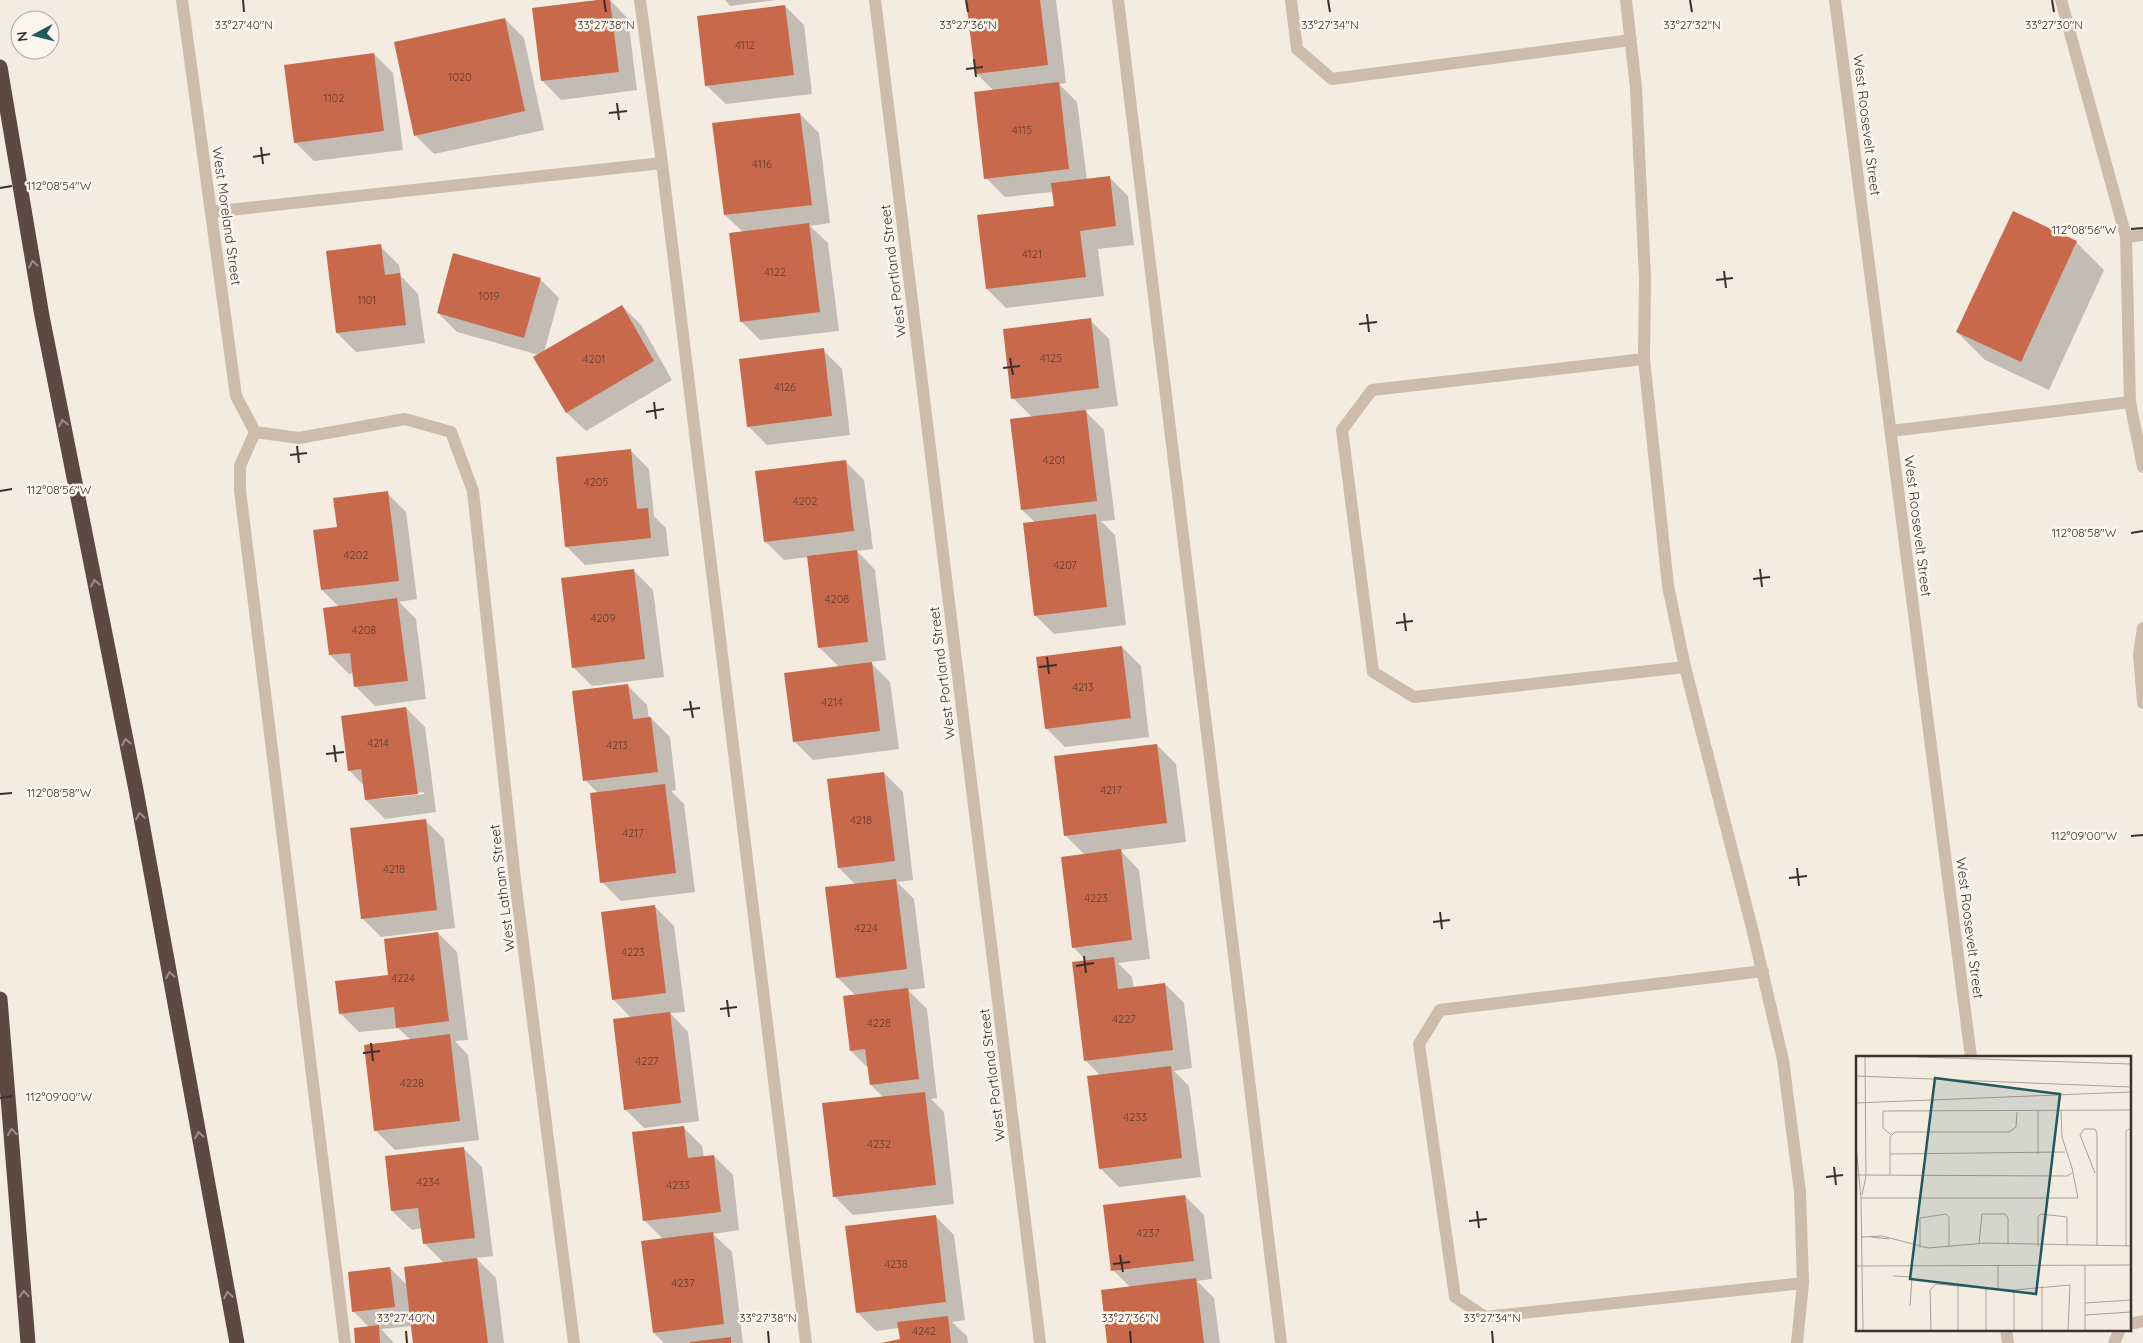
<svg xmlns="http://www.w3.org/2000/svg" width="2143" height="1343" font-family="Quicksand,sans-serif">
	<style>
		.shadow { fill: #0003; fill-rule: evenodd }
		.building { fill: #c8694b }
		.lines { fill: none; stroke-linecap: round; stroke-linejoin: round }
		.minor { stroke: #cdbbac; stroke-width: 12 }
		.highway { stroke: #5c4a42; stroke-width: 15 }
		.oneway { stroke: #9c8e87 }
		.ticks { fill: none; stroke: #3b302b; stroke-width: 2 }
		.labels { text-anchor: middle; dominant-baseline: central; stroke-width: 5; stroke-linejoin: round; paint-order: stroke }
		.number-label { font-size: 11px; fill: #5e3e33 }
		.street-label { font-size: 14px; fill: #3b302b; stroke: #fbf5ee }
		.inset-road { fill: none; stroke: #aaa098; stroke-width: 1 }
		.view { fill: #1f5a5e; fill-opacity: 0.15; stroke: #1f5a5e; stroke-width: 2.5 }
		.inset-edge { fill: none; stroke: #3b302b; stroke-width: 2.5 }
		.ticks-label { font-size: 12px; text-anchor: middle; fill: #3b302b; stroke: #fbf5ee; stroke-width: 5; stroke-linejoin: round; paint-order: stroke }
	</style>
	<rect width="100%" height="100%" fill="#f4ebe1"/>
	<path class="shadow" d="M607,0H610L628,19L637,90L561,100L542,80Z
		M725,0H776L730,6Z
		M967,0H1056L1066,83L1059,84L1077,102L1087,180L1109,177L1128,196L1134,245L1098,249L1104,296L1006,308L987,289L1055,207L1053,192L1005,197L986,178L994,91L976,73Z
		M785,6L804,25L812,94L726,104L706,85Z
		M505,19L524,38L544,130L434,154L415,135Z
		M374,54L393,73L403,150L314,161L295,142Z
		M800,114L819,133L830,223L810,226L828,243L839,331L760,340L741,321L743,232L725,215Z
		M2076,242L2104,270L2049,390L1985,360L1957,332Z
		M380,246L399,265L401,276L418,294L425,343L356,352L337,333L327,252Z
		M540,279L559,298L544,352L622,306L641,325L672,380L586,431L567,413L535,357L539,355L457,332L438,313Z
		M1090,320L1109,339L1118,406L1084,410L1104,430L1115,520L1101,521L1115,535L1126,625L1054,634L1035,615L1036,523L1022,510L1033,418L1013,398Z
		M823,350L842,369L850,435L767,445L748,426Z
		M630,450L649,469L654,516L666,528L669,556L585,565L566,546Z
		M845,461L864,480L873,549L857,551L875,570L886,660L870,662L890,682L899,749L813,760L794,741L839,667L819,647L808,557L784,560L765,541Z
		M387,493L406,512L417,599L399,602L416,619L426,699L375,706L356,687L354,673L349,674L330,655L339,607L322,590L338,528Z
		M634,571L653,590L664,677L592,686L573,667Z
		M1122,647L1141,666L1149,737L1065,747L1046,728Z
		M628,686L647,705L649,718H651L670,737L676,790L671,791L684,804L695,892L621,901L602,882L598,793L585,780Z
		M406,708L425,727L436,812L385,819L366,800L364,786L349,770ZM424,792V794L380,799V797Z
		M1157,745L1176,764L1186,842L1120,850L1139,870L1150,959L1118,963L1132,977L1134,988L1165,984L1184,1003L1192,1068L1174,1071L1189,1086L1201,1177L1119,1187L1100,1168L1101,1076L1085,1060L1088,962L1073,947L1085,855L1065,835Z
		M884,773L903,792L913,880L897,882L914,899L925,988L908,990L927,1009L937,1098L931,1099L944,1112L954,1204L853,1215L834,1196L884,1098L871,1085L869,1069L851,1051L856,996L838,978L856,885L839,868Z
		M425,820L444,839L455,928L381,937L362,918Z
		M655,907L674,926L685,1012L670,1013L688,1032L699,1121L644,1128L625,1109L631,1018L613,999Z
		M438,933L457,952L468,1040L455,1041L468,1055L479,1140L395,1150L376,1131L365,1046L411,1040L398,1028L359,1032L340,1013L390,976Z
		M683,1127L702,1146L704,1157L714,1156L733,1175L739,1230L713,1234L732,1252L743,1343H664L654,1333L663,1239L645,1221Z
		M463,1148L482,1167L493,1256L476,1258L496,1278L504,1343H415L412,1326L381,1329L394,1343H356L370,1328L353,1311L390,1268L408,1286L444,1263L424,1243L422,1228L412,1230L392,1211Z
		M1185,1196L1204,1215L1212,1279L1197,1281L1214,1298L1220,1343H1108L1130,1287L1113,1270Z
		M935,1216L954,1235L965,1320L952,1322L967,1336L968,1343H881L901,1341L899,1328L876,1331L857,1312Z"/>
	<path class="building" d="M597,0H610L619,72L541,81L532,8Z
		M966,0H1040L1048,65L975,74Z
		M785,5L794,75L705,86L697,16Z
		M505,18L525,111L414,136L394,42Z
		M374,53L384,131L294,143L284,65Z
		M1059,82L1069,169L984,179L974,92Z
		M800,113L812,205L724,215L712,123Z
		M1110,176L1116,226L1080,231L1086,277L986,289L977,215L1054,206L1051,183Z
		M2013,211L2077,241L2021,362L1956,332Z
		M809,223L820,312L740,322L729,233Z
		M381,244L385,275L400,273L406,325L336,333L326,251Z
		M453,253L541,278L524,338L437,313Z
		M622,305L654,361L566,413L533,357Z
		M1091,318L1099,388L1011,399L1003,329Z
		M824,348L832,416L747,427L739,359Z
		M1086,410L1097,501L1021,510L1010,419Z
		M631,449L637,509L648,508L651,538L565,547L556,457Z
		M846,460L854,531L764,542L755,471Z
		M388,491L399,581L321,590L313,530L337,527L333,498Z
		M1096,514L1107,607L1034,616L1023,523Z
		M857,550L868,642L818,648L807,556Z
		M634,569L645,659L572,668L561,578Z
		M397,598L408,681L354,687L350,653L329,655L323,608Z
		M1122,646L1131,718L1045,729L1036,657Z
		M872,662L880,731L793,742L784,673Z
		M628,684L633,719L651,717L658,772L583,781L572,691Z
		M406,707L418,794L365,800L361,769L348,771L341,716Z
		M1157,744L1167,823L1064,836L1054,756Z
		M884,772L895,861L838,868L827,779Z
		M665,784L676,873L600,883L590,793Z
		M426,819L437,910L361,919L350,828Z
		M1121,849L1132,940L1072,948L1061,857Z
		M896,879L907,969L836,978L825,887Z
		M655,905L666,993L612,1000L601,912Z
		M438,932L449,1021L396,1028L394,1007L339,1014L335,981L388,975L384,939Z
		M1114,957L1118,989L1165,983L1173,1050L1084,1061L1072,962Z
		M908,988L919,1079L870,1085L865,1049L850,1051L843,996Z
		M670,1012L681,1103L624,1110L613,1019Z
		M450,1034L460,1121L374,1131L364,1045Z
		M1171,1066L1182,1158L1099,1169L1087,1076Z
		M925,1092L936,1185L833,1197L822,1103Z
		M684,1126L688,1158L714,1155L721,1212L643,1221L632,1132Z
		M464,1147L475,1238L423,1244L418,1208L391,1211L385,1156Z
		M1185,1195L1194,1261L1111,1271L1103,1205Z
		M936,1215L946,1302L856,1313L845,1226Z
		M713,1232L724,1324L653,1333L641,1241Z
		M477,1258L488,1343H413L404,1267Z
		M390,1267L395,1307L352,1312L348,1272Z
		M1196,1278L1204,1343H1107L1101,1290Z
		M948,1316L951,1343H881L900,1339L897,1322Z
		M379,1325L380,1343H355L354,1328Z
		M731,1337V1343H690V1342Z"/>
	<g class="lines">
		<path class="minor" d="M182,0L236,396L255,432
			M640,0L662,163L806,1343
			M875,0L1040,1343
			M1118,0L1281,1343
			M1291,0L1297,49L1332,79L1631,40
			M1626,0L1636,88L1645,278L1644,359L1668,586L1685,667L1752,928L1783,1060L1800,1192L1803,1283L1797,1343
			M1835,0L1971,1057
			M2061,0L2126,237L2130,402L2143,467
			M211,212L662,163
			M2126,237L2143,235
			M1644,359L1372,390L1342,430L1373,672L1414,697L1685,667
			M1891,431L2130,402
			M255,432L299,438L405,419L451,432L473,491L515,880L574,1343
			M255,432L240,466V490L345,1343
			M2143,628L2139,654L2143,703
			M1763,971L1440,1010L1419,1044L1455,1297L1485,1317L1803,1283
			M2129,1324L2143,1321
			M2006,1329L2008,1343
			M2114,1343L2120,1329"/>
		<path class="highway" d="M0,67L42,316L136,790L237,1343
			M0,999L28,1343"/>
	</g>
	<defs><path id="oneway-chevron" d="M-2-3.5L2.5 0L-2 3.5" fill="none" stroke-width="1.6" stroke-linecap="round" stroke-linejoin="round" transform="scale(1.25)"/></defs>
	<g class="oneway">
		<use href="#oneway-chevron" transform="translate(33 264) rotate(-100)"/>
		<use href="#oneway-chevron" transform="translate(63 423) rotate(-101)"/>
		<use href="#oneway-chevron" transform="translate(95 583) rotate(-101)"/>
		<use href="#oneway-chevron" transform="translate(126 742) rotate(-101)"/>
		<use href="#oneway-chevron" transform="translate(140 816) rotate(-100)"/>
		<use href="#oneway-chevron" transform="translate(170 975) rotate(-100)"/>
		<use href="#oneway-chevron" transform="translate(12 1132) rotate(-95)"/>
		<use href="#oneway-chevron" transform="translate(199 1135) rotate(-100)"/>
		<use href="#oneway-chevron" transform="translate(24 1294) rotate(-94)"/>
		<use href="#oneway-chevron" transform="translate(228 1295) rotate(-100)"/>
	</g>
	<path class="ticks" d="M243,0L244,12M604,0L606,12M966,0L968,12M1328,0L1330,12M1690,0L1692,12M2052,0L2054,12M974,59L976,77M966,69L983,67M617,103L619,120M609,113L627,111M261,147L263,164M253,157L270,154M0,188L12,186M2131,229L2143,228M1724,271L1726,288M1716,280L1733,278M1367,314L1369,332M1359,324L1377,322M1010,358L1013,375M1003,368L1020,366M654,402L656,419M646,412L664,409M297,446L299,463M290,455L307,453M0,491L12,489M2131,533L2143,531M1760,569L1762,587M1753,579L1770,577M1404,613L1406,631M1396,623L1413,621M1047,657L1049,674M1039,667L1057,665M690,701L693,718M683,710L700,708M334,745L336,762M326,754L344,752M0,794L12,793M2131,836L2143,835M1797,868L1799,886M1789,878L1807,876M1440,912L1442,929M1433,922L1450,920M1084,956L1086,973M1076,966L1094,963M727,1000L729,1017M720,1009L737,1007M371,1043L373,1061M363,1053L380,1051M0,1098L12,1096M1834,1167L1836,1185M1826,1177L1843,1175M1477,1211L1479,1228M1469,1221L1487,1219M1120,1255L1123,1272M1113,1264L1130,1262M406,1331L407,1343M768,1331L769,1343M1130,1331L1131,1343M1492,1331L1493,1343"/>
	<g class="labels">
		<g class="number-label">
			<text x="745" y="45">4112</text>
			<text x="460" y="77">1020</text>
			<text x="334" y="98">1102</text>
			<text x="1022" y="130">4115</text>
			<text x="762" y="164">4116</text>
			<text x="1032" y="254">4121</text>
			<text x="775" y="272">4122</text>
			<text x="489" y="296">1019</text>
			<text x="367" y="300">1101</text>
			<text x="1051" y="358">4125</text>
			<text x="594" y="359">4201</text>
			<text x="785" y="387">4126</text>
			<text x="1054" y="460">4201</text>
			<text x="596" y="482">4205</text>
			<text x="805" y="501">4202</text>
			<text x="356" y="555">4202</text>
			<text x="1065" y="565">4207</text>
			<text x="837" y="599">4208</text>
			<text x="603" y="618">4209</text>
			<text x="364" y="630">4208</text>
			<text x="1083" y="687">4213</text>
			<text x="832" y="702">4214</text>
			<text x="378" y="743">4214</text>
			<text x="617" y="745">4213</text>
			<text x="1111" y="790">4217</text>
			<text x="861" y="820">4218</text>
			<text x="633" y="833">4217</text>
			<text x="394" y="869">4218</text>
			<text x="1096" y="898">4223</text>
			<text x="866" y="928">4224</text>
			<text x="633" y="952">4223</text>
			<text x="403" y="978">4224</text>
			<text x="1124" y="1019">4227</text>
			<text x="879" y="1023">4228</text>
			<text x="647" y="1061">4227</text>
			<text x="412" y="1083">4228</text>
			<text x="1135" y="1117">4233</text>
			<text x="879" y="1144">4232</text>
			<text x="428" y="1182">4234</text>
			<text x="678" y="1185">4233</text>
			<text x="1148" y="1233">4237</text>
			<text x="896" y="1264">4238</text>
			<text x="683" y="1283">4237</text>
			<text x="924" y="1331">4242</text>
		</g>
		<g class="street-label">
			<text transform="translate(1867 125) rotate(83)">West Roosevelt Street</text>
			<text transform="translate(227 216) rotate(82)">West Moreland Street</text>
			<text transform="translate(893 271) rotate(-97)">West Portland Street</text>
			<text transform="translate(1918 526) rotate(83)">West Roosevelt Street</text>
			<text transform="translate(942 673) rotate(-97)">West Portland Street</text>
			<text transform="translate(502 888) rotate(-97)">West Latham Street</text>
			<text transform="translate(1970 928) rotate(83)">West Roosevelt Street</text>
			<text transform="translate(992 1075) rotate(-97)">West Portland Street</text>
		</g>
	</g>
	<g transform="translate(1856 1056)">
		<rect width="275" height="275" fill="#f4ebe1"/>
		<path class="inset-road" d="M63,1L275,8M0,20L275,31M0,47L275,36M35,79L27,72V55L275,54M0,89L5,142L7,274M34,98L209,96M182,98V55M239,117L224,79L228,73H239L241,77V190M1,119L211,120L216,117M34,119V81L39,76H153L160,71L161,56M6,139L10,120L9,1M5,142H222L216,112L206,81L205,55M6,181L26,180L72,192L130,187L275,190M15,181L33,183M123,188L126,158H149L152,162V187M182,190V161L185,158L211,161V190M270,190V75L275,72M64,192V162L90,158L93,161V191M229,209V274M0,210L275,209M142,210V232M37,220L56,221L54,250M102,230L158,234L214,229L212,274M130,233V274M158,234V274M229,247L275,244M229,259L275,256M75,274L74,234L80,228L102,230V274M186,274V230"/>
		<path class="view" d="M79,22L204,38L180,238L54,223Z"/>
		<rect width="275" height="275" class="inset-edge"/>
	</g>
	<g class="ticks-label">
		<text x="244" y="29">33°27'40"N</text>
		<text x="606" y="29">33°27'38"N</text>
		<text x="968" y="29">33°27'36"N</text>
		<text x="1330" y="29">33°27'34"N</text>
		<text x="1692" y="29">33°27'32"N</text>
		<text x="2054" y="29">33°27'30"N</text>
		<text x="59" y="190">112°08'54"W</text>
		<text x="2084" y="234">112°08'56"W</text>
		<text x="59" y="494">112°08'56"W</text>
		<text x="2084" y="537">112°08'58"W</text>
		<text x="59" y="797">112°08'58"W</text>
		<text x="2084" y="840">112°09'00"W</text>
		<text x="59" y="1101">112°09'00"W</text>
		<text x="406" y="1322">33°27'40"N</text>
		<text x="768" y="1322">33°27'38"N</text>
		<text x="1130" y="1322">33°27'36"N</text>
		<text x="1492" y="1322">33°27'34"N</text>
	</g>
	<g transform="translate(35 35) rotate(263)"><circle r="24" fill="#fbf5ee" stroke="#aea6a0"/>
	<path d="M0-4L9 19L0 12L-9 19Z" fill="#1f5a5e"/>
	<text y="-8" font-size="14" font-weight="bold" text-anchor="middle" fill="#3b302b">N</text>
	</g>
</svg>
